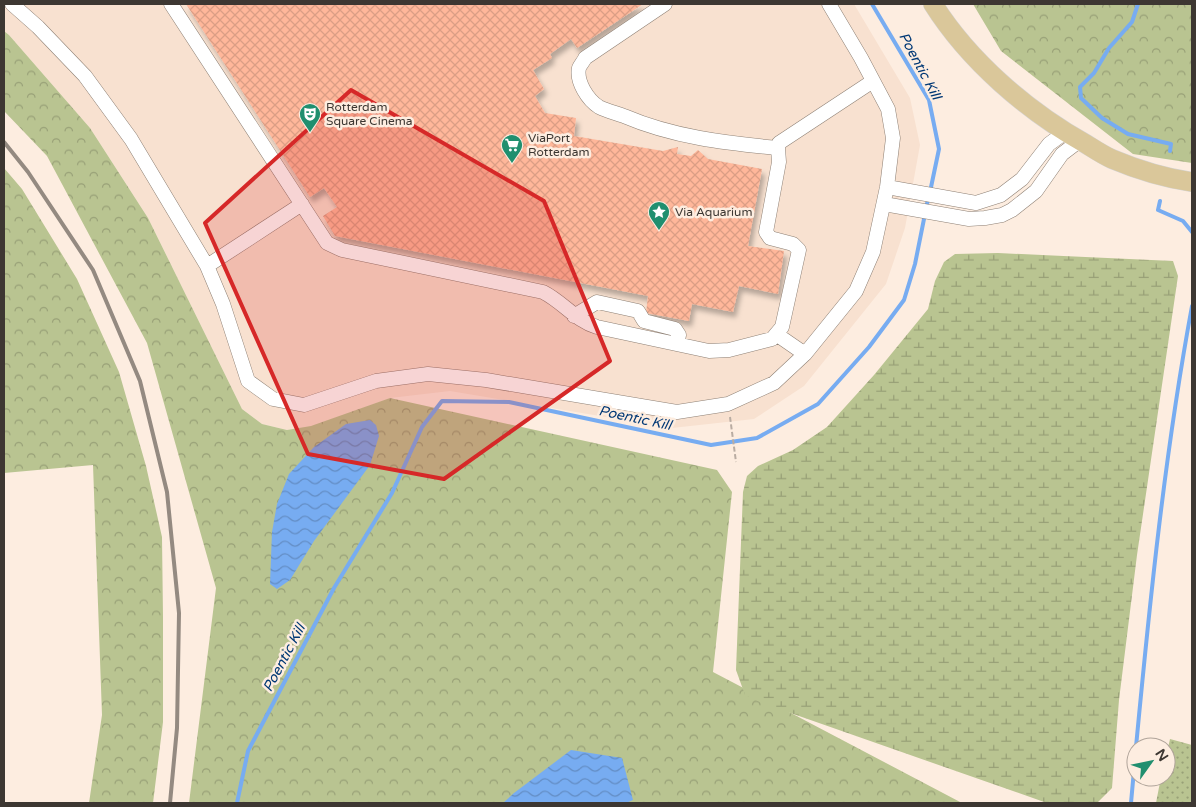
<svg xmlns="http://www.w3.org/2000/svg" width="1196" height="807" font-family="'Varela Round',sans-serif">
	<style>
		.built { fill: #f8e1d0 }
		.grass { fill: url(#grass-dots) }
		.forest { fill: url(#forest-crowns) }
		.wetland { fill: url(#wetland-marsh) }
		.water { fill: url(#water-waves) }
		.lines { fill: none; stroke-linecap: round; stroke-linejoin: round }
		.stream { stroke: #77acf1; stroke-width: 4 }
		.building { fill: url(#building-cross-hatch); filter: url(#shadow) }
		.minor-casing { stroke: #8e8075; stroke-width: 15 }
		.major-casing { stroke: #d4d3d2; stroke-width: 20 }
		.path { stroke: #b9aca2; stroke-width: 2; stroke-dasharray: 5 2.5; stroke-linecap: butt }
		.minor { stroke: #fff; stroke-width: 14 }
		.major { stroke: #dac79a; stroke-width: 19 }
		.rail { stroke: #948a81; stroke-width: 4 }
		.marked { fill: #d62828; fill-opacity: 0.2; stroke: #d62828; stroke-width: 4; stroke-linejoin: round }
		.labels { text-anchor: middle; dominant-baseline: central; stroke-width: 5; stroke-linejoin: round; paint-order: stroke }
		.poi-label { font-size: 12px; fill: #3d3732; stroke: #fdede0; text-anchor: start }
		.water-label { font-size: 14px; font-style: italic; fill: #013875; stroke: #fdede0 }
	</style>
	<defs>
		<pattern id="grass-dots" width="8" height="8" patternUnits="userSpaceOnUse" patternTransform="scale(1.25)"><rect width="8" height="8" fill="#b9c491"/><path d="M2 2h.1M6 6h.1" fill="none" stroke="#98a077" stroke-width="1.8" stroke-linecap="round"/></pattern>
		<pattern id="forest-crowns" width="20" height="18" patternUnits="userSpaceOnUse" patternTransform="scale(1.25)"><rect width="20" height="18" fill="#b9c491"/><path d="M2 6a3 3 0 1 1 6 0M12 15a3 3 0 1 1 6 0" fill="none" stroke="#98a077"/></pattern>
		<pattern id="wetland-marsh" width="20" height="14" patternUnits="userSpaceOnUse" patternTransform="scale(1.25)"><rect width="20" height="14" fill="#b9c491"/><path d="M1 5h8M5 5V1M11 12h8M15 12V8" fill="none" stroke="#98a077"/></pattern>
		<pattern id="water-waves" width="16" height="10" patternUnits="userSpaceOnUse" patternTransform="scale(1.25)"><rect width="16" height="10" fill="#77acf1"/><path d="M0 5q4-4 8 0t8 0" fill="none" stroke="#638dc4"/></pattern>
		<pattern id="building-cross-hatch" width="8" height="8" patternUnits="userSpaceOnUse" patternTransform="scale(1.25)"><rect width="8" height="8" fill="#ffb79a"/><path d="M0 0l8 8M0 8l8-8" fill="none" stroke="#db9e85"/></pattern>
		<filter id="shadow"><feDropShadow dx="3" dy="5.5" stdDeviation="2.5" flood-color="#0004"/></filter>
	</defs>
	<rect width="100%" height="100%" fill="#fdede0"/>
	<path class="built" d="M4,4H854L910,98L920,145L905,228L886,284L804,386L754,419L672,428L450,391L390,398L311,427L287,430L262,424L242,409L148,218L90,128L9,35L4,31Z"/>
	<path class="grass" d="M1170,739L1192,745V803H1156L1161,777H1166V757Z"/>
	<path class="forest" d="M973,4H1192V163L1133,154L1001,51Z
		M4,31L9,35L90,128L148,218L242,409L262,424L287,430L311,426L390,398L717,470L732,492L713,672L962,803H189L216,588L147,343L47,156L4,111Z
		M4,168L22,189L77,279L119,372L146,466L162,537L163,617V722L153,803H89L102,715L93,465L4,473Z"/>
	<path class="wetland" d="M998,253L1173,261L1178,276L1137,555L1119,700L1112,788L1097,803H1047L762,703L745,695L736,670L743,492L747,476L758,466L793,450L827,427L874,375L928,309L935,281L944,262L955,254Z"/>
	<path class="water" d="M370,420L376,425L379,436L370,465L314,541L290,580L277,589L270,584L272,532L277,504L289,474L314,447L346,424Z
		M571,750L622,758L633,800L626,803H503L514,793Z"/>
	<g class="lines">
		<path class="stream" d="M872,4L929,100L939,149L930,192
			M1138,4L1132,22L1109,48L1094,73L1080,87L1081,98L1102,118L1128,134L1171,144L1170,151
			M1160,201L1158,210L1183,221L1192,232
			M1136,747C1150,599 1165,452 1192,306
			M237,803L248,751L334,588L392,493L422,427L442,401L509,402L711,445L757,438L818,404L869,347L904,300L915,264L928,199
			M1131,803L1136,748"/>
	</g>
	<path class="building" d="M186,4H643L577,48L571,39L550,54L552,58L533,70L544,89L535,96L545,113L576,118L574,136L663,151L678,147L677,154L691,156L698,150L708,159L762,169L748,246L784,251L778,294L739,286L733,312L692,304L689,321L646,313L648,296L335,236L323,216L337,207L324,188L310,197Z"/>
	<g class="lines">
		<g class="minor-casing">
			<path id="minor" d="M12,4L38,27L85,76L131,139L207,266L223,304L248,381L273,399L304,405L376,381L428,374L486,380L677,412L728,404L774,383L805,354L856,291L873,252L887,187L893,138L888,109L861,58L829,4
				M171,4L327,243L342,250L543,292C563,302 576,321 597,327L709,351L729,350L772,339L782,327L799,250L793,244L770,238L766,232L779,162L778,148C725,143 673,137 624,116C616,113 607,111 599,107C588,100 576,82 579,68C580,65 584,61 585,58L665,4
				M778,148L779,143L873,81
				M887,187L976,203L1001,195L1022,179L1049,144L1064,133
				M884,204L969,219L985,218L1002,215L1012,210L1036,191L1062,154L1079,141
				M207,266L302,204
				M574,316L597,302L638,311L644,321L675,329L679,335L677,344
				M776,334L805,354"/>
		</g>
		<g class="major-casing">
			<path id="major" d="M933,4C969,61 1027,111 1086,144C1094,149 1103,155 1112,159C1138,170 1165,178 1192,182"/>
		</g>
		<path class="path" d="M730,417L736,462"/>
		<use href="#minor" class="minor"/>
		<use href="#major" class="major"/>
		<path class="rail" d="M4,142L28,172L93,270L140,381L167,492L179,613L177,728L170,803"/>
	</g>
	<path class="marked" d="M351,90L544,201L610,361L444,479L308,454L205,223Z"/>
	<defs>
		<g id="theatre-pin" transform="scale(1.125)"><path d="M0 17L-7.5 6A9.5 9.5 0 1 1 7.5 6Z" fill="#208f6f" stroke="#fdede0"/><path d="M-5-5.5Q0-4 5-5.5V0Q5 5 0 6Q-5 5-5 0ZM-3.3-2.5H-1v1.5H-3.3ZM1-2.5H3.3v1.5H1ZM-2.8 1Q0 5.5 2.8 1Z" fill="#fff"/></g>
		<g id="supermarket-pin" transform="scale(1.125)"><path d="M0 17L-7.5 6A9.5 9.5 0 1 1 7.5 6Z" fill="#208f6f" stroke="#fdede0"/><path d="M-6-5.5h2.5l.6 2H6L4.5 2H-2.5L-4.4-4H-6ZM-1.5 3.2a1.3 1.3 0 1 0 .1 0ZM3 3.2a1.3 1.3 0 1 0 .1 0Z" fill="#fff"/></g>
		<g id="sight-pin" transform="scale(1.125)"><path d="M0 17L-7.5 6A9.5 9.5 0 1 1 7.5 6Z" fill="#208f6f" stroke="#fdede0"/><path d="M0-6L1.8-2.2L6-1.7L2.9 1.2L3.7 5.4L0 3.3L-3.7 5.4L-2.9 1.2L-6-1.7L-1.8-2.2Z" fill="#fff"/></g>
	</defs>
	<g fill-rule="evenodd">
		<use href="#theatre-pin" x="310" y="114"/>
		<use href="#supermarket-pin" x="512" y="145"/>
		<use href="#sight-pin" x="659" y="212"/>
	</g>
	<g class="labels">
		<g class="poi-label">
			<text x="326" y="107">Rotterdam<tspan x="326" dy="14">Square Cinema</tspan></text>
			<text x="528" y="138">ViaPort<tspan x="528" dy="14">Rotterdam</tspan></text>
			<text x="675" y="212">Via Aquarium</text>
		</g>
		<g class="water-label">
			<text transform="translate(920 66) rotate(62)">Poentic Kill</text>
			<text transform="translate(635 418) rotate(12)">Poentic Kill</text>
			<text transform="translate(284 658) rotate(-62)">Poentic Kill</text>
		</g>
	</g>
	<rect width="1196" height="807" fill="none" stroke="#3d3732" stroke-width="10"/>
	<g transform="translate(1151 762) rotate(57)"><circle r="24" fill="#fdede0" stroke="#b0a49a"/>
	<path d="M0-4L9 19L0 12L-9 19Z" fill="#208f6f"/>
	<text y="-8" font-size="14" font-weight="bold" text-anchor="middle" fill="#3d3732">N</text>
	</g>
</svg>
